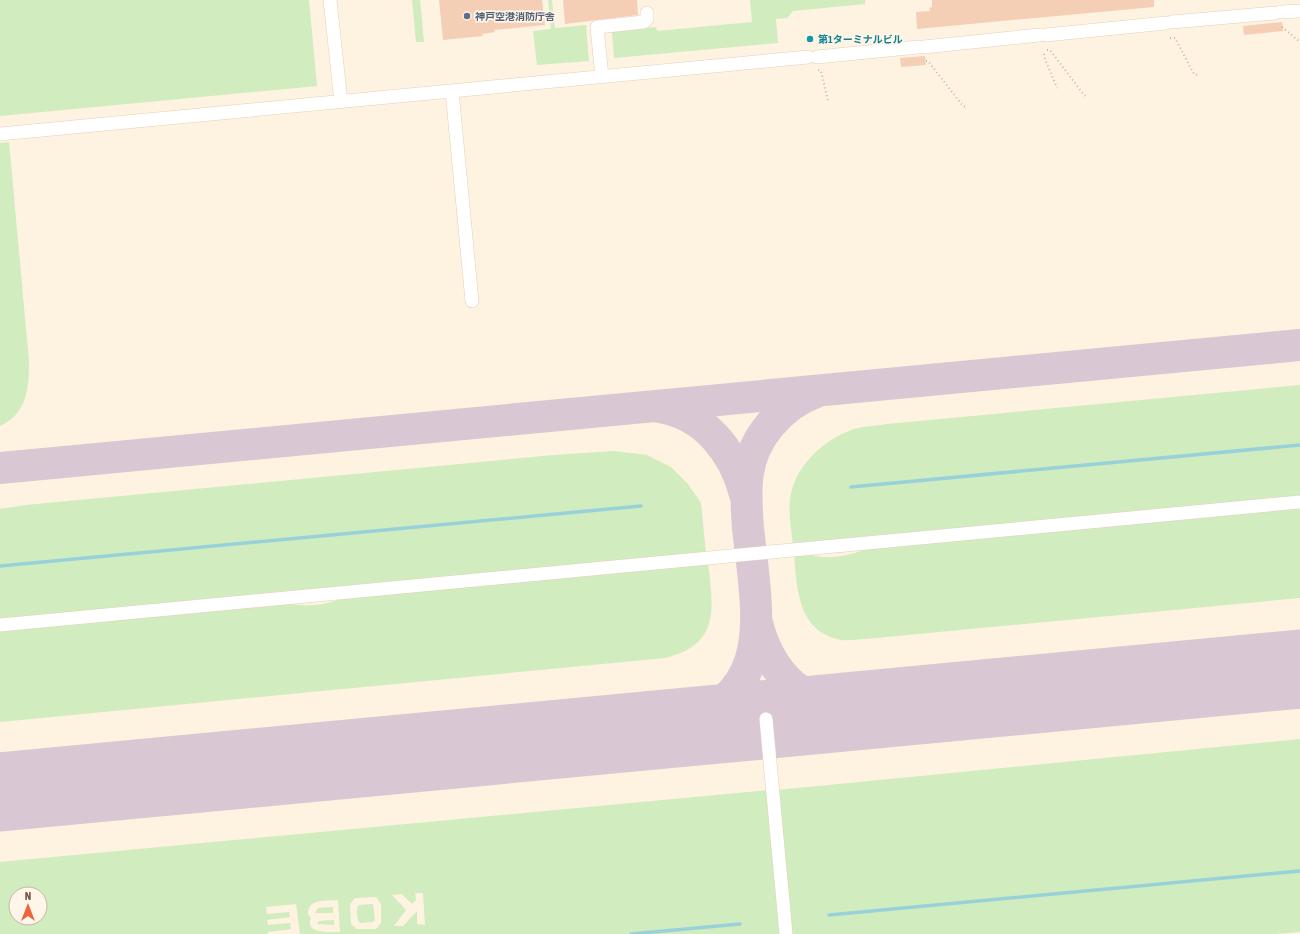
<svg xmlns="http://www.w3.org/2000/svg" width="1300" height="934" font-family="'Asap Condensed','Noto Sans JP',sans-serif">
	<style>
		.green { fill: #d1ecbe; fill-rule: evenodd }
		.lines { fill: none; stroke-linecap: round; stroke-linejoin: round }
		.stream { stroke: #99d1da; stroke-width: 3.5 }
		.taxiway { stroke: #d9c8d4; stroke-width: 32 }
		.runway { stroke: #d9c8d4; stroke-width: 79 }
		.building { fill: #f5ceb6 }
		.minor-casing { stroke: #e4cfbe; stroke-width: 14 }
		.path { stroke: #d9b199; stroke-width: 2; stroke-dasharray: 1 3; stroke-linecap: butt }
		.minor { stroke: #fff; stroke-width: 13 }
		.service-dot { fill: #5c6f8a; stroke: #fff5e8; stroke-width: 1.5 }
		.culture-dot { fill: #0f9aa8; stroke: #fff5e8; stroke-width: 1.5 }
		.labels { text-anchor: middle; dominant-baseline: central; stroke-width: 3.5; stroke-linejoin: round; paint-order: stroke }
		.service-label { font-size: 10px; font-weight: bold; fill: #4e5e75; stroke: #fff5e8; text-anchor: start }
		.culture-label { font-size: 10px; font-weight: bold; fill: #0d838f; stroke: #fff5e8; text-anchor: start }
	</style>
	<rect width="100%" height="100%" fill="#fef2e0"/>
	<path class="green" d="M0,0H309L317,86L0,116Z
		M412,0H420L424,42H416Z
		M548,0H552L555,28L586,25L589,61L537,65L533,31L551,29Z
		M750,0H865V4L793,11L787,18L776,19L778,43L614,58L612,32L656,27L657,31L752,22Z
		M9,142L29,362C29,388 27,414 0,426V143Z
		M1300,385V498L793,546C792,531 788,515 790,500C794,467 821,442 851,430C862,426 876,426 887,424Z
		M614,451L647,455L671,467L688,484L701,503L706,554L0,621V509L26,505L554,455Z
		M1300,506V598L865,639C858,639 848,641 841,640C797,631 797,588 794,553C805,552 812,556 822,557C838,558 858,554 871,546Z
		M708,562C713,608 721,644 665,658L0,722V629L281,602C306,608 325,606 348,596Z
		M1300,739V932L1276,934H790L777,790Z
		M769,790L783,934H300L296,904L266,907L267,914L289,912L290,917L267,920L268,925L290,923L291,929L268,932V934H0V862ZM415,893H423L425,925L417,924V911L403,926H394L406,910L392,895L402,894L412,904L416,900ZM16,894H40V918H16ZM376,897L381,904V923L376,929H357L351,924L350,904L355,898ZM338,900L340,932C329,932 304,934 311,918L308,914C308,898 326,901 338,900Z
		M373,904L375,920L373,922L360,923C356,919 356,909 359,905Z
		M333,907V913H315L318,908Z
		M334,920V925L317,924L319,921Z"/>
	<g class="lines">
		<path class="stream" d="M851,487L1300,445
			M0,566L641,506
			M829,915L1300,871
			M631,934L740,924"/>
		<path class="taxiway" d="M659,407C705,414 734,452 745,494
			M0,468L1300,345
			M757,623C771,678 805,706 862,711
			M668,729C778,696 758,620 748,528C745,489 743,457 770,425C782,411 797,399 814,393"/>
		<path class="runway" d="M0,792L1300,669"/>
	</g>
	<path class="building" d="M439,0H542L545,25L494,30L495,32L482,34L483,36L443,40Z
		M563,0H637L638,15L565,24Z
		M932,0H1154V7L917,29L916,12L930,11L929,8L932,7Z
		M1282,22L1283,31L1244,35L1243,26Z
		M925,56L926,65L901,67L900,58Z"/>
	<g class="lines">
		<g class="minor-casing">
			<path id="minor" d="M330,0L341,102
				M1281,12L1300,11
				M1172,22L1275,13
				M1046,35L1166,23
				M924,47L1039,35
				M817,57L918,47
				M602,77L597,27L644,22L647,19V13
				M452,91L472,301
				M0,134L808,57
				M0,625L1300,502
				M766,719L786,934"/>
		</g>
		<path class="path" d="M1282,27L1300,42
			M1170,38H1175L1194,74L1198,75
			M1047,50H1050L1084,95L1087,96
			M1044,54L1045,59L1057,88
			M926,61H928L963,106L966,107
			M818,70L821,71L828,101"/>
		<use href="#minor" class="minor"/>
	</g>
	<circle class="service-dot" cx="467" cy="16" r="4"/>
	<circle class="culture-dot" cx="810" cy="39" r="4"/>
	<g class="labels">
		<g class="service-label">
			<text x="475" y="16">神戸空港消防庁舎</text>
		</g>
		<g class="culture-label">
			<text x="818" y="39">第1ターミナルビル</text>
		</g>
	</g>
	<g transform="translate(28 906)"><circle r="19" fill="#fff5e8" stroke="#c8b5a7"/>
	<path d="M0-3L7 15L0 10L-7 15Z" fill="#f0623d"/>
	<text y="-6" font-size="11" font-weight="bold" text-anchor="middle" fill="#765646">N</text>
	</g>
</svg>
